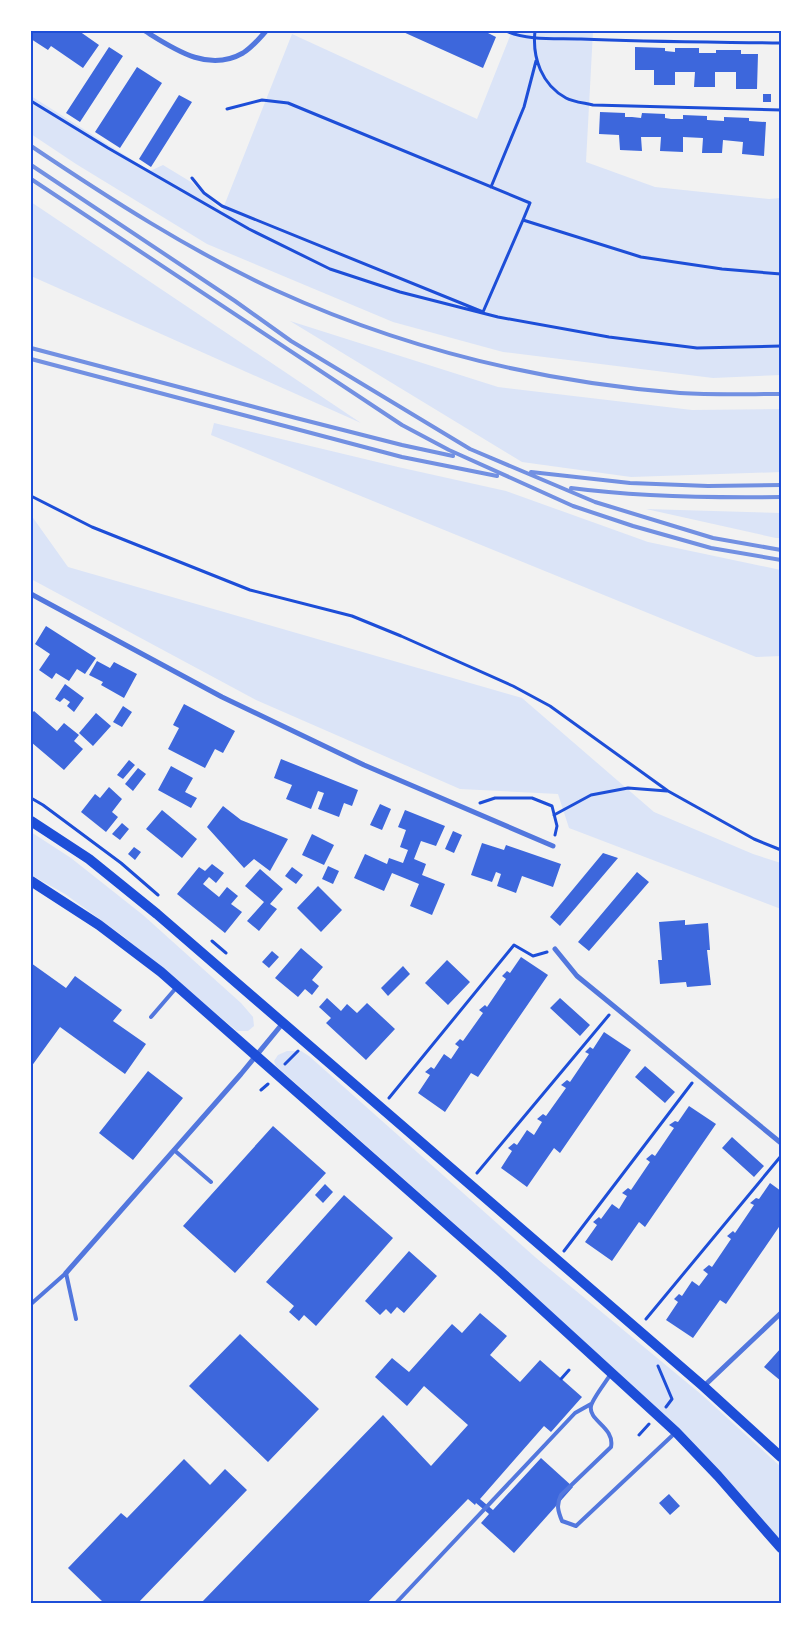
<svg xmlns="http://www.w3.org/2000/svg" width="812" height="1634" font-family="'DM Sans',sans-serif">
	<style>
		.green { fill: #dbe4f7 }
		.building { fill: #3d67dc }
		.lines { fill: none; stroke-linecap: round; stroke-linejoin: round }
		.path { stroke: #1d4ed8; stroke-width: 3 }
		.service { stroke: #5277de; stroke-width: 4 }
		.minor { stroke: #5277de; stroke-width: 5 }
		.secondary { stroke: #1d4ed8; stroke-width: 10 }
		.rail { stroke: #7290e2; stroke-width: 4 }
		.neatline { fill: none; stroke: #1d4ed8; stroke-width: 2 }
	</style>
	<rect width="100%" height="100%" fill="#f2f2f2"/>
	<path class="green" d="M512,31H593L586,162L655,187L769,199L781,198V375L713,378L503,352L393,322L207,244L76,164L31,134V96L150,171L163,165L191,182L222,211L292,34L477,119Z
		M31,202L361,423L31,276Z
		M290,321L498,387L692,410L781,409V472L631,477L522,462Z
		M214,423L398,467L506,491L648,542L781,570V656L756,657L211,435Z
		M646,509L781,513V538H776Z
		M31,515L68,567L522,698L654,812L753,854L781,863V909L569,828L558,794L460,789L256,700L31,579Z
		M31,832L71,858L143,915L241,1003L253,1017L254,1026L248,1031H237L123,936L65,894L31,875Z
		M287,1051H301L309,1056L535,1257L702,1395L781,1467V1545L637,1392L509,1272L276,1066L274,1061L278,1055Z"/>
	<path class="building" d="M31,31H79L99,45L83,68L51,46L48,50L31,39Z
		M401,31H484L496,37L483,68Z
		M109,47L123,56L80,122L66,113Z
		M635,47L665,48V51L675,52V48H699V53H716V50H741V54H758L757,89H736V72H715V87H694L695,72H675V85H654V70H635Z
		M137,67L162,83L120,148L95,132Z
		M763,94H771V102H763Z
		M179,95L192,102L151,167L139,159Z
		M600,112L625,113V117H632L641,118L642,113L665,114V118L671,119H683V115L707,116V120L724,121V117L749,118V121L766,122L764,156L742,154L743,142L723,140L722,153H702L703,138L683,137V152L660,151L661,137H641L642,151L620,150L619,135L599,134Z
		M46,626L96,658L85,674L77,669L69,681L56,673L52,679L39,670L50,654L35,644Z
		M97,661L110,668L114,662L137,674L124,698L101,685L103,682L89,675Z
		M65,684L84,698L74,712L67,706L70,702L64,698L60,702L55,699Z
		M184,704L235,731L223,753L215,749L205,768L168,749L179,728L173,725Z
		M123,706L132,712L122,727L113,722Z
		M34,711L57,731L64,723L79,735L74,741L83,749L64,770L31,742V714Z
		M96,713L111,726L93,746L79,733Z
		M281,759L358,790L352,806L344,803L339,817L318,809L324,793L318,791L311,809L286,799L292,785L274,778Z
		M129,760L135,765L123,779L117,775Z
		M171,766L193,778L185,792L197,798L191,808L158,790Z
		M138,768L146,774L133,791L125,784Z
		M109,787L122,799L112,812L118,817L106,832L81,812L95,794L100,798Z
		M380,804L391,809L382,830L370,825Z
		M223,806L241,820L288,839L270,871L254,859L244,868L207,827Z
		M162,810L197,839L182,858L146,829Z
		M405,810L445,826L436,846L421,841L414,859L426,864L422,875L445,884L432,915L410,906L419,884L392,873L384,891L354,878L365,854L387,864L389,858L403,863L408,850L400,847L406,830L398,827Z
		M122,823L129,829L120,840L112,834Z
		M453,831L462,835L454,853L445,849Z
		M312,834L334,845L324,865L302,855Z
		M482,843L504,850L506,845L561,864L553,887L522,876L516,893L497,886L501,874L496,872L492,882L471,875Z
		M134,847L141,852L135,860L128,854Z
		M603,853L618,858L560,926L550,917Z
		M212,864L224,873L216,883L209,877L203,884L219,897L227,887L238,896L231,904L242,912L225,933L177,894L199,867L205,871Z
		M328,866L339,871L333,884L322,879Z
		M292,867L303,875L296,884L285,876Z
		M260,869L283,889L270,904L277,909L259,931L247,921L264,902L245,886Z
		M637,872L649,882L589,951L578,942Z
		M318,886L342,910L321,932L297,908Z
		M685,920V925L708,923L710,950H707L711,985L687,987L686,982L660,984L658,960H662L659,922Z
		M301,948L323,967L312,980L319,986L312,995L305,989L298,997L275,978Z
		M272,951L279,957L269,968L262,962Z
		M521,957L548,975L478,1077L471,1073L445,1112L418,1093L430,1075L425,1072L431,1067L434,1069L444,1054L451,1059L459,1047L455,1044L460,1039L463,1041L483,1013L479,1010L485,1005L487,1007L506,979L502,976L507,971L510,973Z
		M447,960L470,982L448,1005L425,983Z
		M31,963L66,988L75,976L122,1010L113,1021L146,1044L125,1074L60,1027L31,1067Z
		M403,966L410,974L388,996L381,988Z
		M327,998L341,1011L347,1004L357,1013L367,1003L395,1029L366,1060L326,1023L331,1018L319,1007Z
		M560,998L590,1025L580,1036L550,1008Z
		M604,1032L631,1050L560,1153L554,1148L527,1187L501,1168L512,1151L508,1148L514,1143L517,1145L527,1130L534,1135L542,1122L537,1119L543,1114L546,1116L566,1088L561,1085L567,1080L570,1082L589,1054L585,1052L590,1047L593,1049Z
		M645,1066L675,1092L665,1103L635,1077Z
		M148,1071L183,1098L133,1160L99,1133Z
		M689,1106L716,1124L645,1227L639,1222L612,1261L585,1242L597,1225L593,1222L599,1217L601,1219L612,1204L619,1209L627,1196L622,1193L628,1188L631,1190L650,1162L646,1159L652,1154L655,1156L674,1128L669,1125L675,1121L678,1122Z
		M273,1126L326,1173L235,1273L183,1226Z
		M732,1137L764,1166L754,1177L722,1148Z
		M770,1183L781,1191V1224L726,1304L720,1300L693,1338L666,1320L678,1302L674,1299L679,1294L682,1296L692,1281L699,1286L708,1274L703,1270L709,1265L712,1267L731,1239L727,1236L733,1231L735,1233L754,1205L750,1203L756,1198L759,1199Z
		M325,1184L333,1192L323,1203L315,1195Z
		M344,1195L393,1238L316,1326L304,1315L299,1321L289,1312L294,1306L266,1282Z
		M409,1251L437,1276L404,1313L397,1307L391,1314L386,1309L380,1315L365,1301Z
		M480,1313L507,1336L490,1355L520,1382L540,1360L582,1397L551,1432L544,1426L480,1499L493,1510L541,1458L573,1487L514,1553L481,1523L489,1514L476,1503L475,1505L468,1499L367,1603H201L383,1415L431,1466L468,1425L424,1386L407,1406L375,1377L392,1358L409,1372L452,1324L462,1333Z
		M240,1334L319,1409L268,1462L189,1386Z
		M781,1348V1381L764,1367Z
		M184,1459L210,1485L225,1469L247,1490L138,1603H104L68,1568L121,1513L127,1518Z
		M669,1494L680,1506L670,1515L659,1503Z"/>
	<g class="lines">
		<path class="path" d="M506,31C528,41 557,38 581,39C648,42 714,42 781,43
			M535,31C532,58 542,85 566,98C573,102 585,103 593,105L781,110
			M31,101L108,148L249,229L330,269L400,292L498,317L609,337L697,348L781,346
			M227,109L262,100L288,103L530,203L523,220L641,257L722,269L781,274
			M192,178L204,193L222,206L483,312L523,220
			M491,187L524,107L536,61
			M31,496L92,527L250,590L352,616L401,636L513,686L550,706L668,791L754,839L781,850
			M31,798L43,805L121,863L158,895
			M480,803L495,798H532L552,806L557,826L555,835
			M554,815L591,795L628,788L667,791
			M212,941L226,953
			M285,1064L298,1051
			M261,1090L268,1084
			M389,1098L514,945L533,956L547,952
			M477,1173L609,1015
			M564,1251L692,1083
			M646,1319L781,1156
			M658,1366L672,1399L666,1407
			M561,1379L569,1370
			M639,1435L649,1424"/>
		<path class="service" d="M151,1017L176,988
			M174,1150L211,1182
			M31,1304L66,1273L76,1319
			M610,1375C606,1382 593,1398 591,1406C588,1421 615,1427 611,1447L561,1495C556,1505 558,1511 562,1521L576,1526L675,1433
			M396,1603L575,1413L591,1404"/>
		<path class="minor" d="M145,31C174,49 208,73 243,53C251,48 260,38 266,31
			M31,594L222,697L364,765L553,846
			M555,949L577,976L781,1143
			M66,1273L241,1074L283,1023
			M704,1386L781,1313"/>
		<path class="secondary" d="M31,821L89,859L157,914L703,1386L781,1457
			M31,881L99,925L161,972L500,1271L676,1432L718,1476L781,1548"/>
		<path class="rail" d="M31,146C110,199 189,250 275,290C402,348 541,382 680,393C713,395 747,394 781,394
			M31,165L235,301L291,341L470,449L595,502L713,538L781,550
			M31,179L402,425L449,450L573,506L633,526L711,548L781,560
			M31,348L296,418L402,445L453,456
			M31,359L402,457L497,476
			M531,472L630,483L708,486L781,485
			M571,488C640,497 710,498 781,497"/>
	</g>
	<rect width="812" height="1634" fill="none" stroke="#ffffff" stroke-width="65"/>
	<rect x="32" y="32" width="748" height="1570" class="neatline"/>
</svg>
